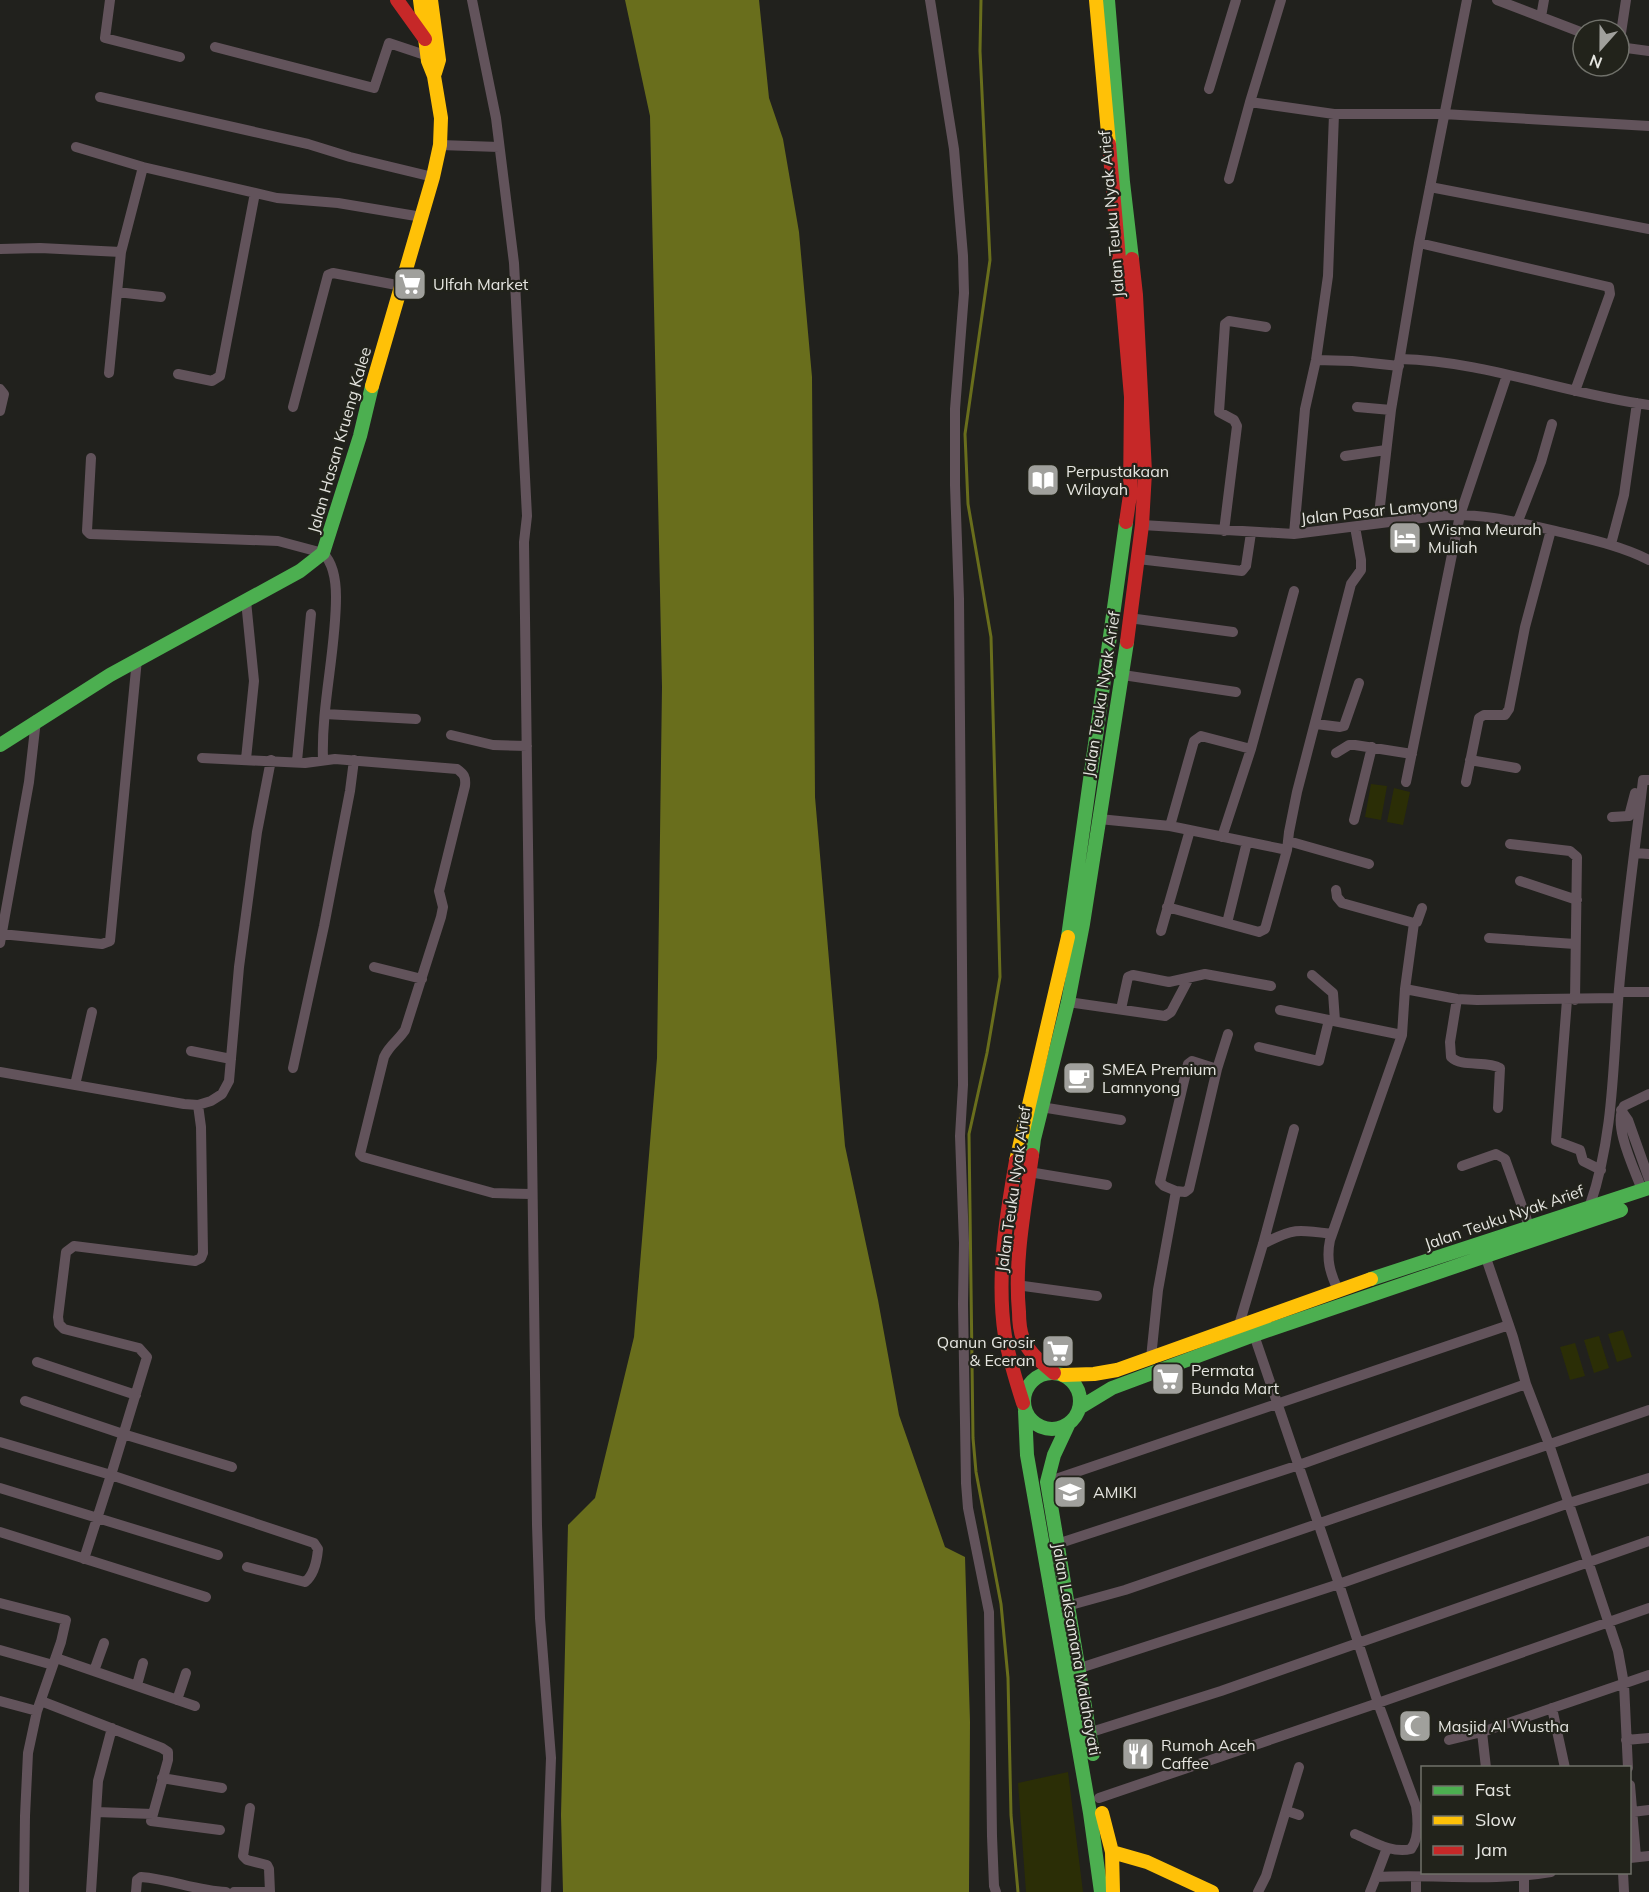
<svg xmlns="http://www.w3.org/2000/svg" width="1649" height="1892" font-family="Mulish,sans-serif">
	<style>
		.green { fill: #2b2e06 }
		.water { fill: #696e1c }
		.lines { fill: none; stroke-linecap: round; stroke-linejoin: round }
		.stream { stroke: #696e1c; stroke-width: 3 }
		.street { stroke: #62535b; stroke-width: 10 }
		.fast { stroke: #4caf50; stroke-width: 14 }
		.slow { stroke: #ffc107; stroke-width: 14 }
		.jam { stroke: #c62828; stroke-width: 14 }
		.labels { text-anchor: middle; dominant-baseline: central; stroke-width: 4.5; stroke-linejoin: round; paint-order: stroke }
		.street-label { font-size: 16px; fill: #e5e5e0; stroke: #22231b }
		.poi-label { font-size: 16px; fill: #e5e5e0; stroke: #22231b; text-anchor: start }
	</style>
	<rect width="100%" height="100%" fill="#21211d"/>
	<path class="green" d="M1371,784L1387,786L1381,820L1365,817Z
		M1394,788L1410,792L1403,825L1387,822Z
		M1623,1330L1632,1357L1617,1362L1608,1334Z
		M1599,1336L1609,1368L1594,1373L1584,1340Z
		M1575,1343L1585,1376L1570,1380L1560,1347Z
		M1068,1772L1083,1892H1026L1018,1783Z"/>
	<path class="water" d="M625,0H759L769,98L783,139L799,232L812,377L815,797L845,1146L878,1300L899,1415L945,1547L965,1557L970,1722L969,1892H563L561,1815L568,1525L595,1498L634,1337L657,1058L662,687L650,116Z"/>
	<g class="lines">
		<path class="stream" d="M981,0L980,51L990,260L965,434L968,504L991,637L1000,977L987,1053L969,1134L973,1438L976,1472L1001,1604L1008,1678L1011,1815L1018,1892"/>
		<path class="street" d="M110,0L105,38L180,57
			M472,0L496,118L514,263L527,516L524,542L537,1525L540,1618L551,1758L546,1892
			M930,0L954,149L963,256L964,293L955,409V485L959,599L963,1085L960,1136L964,1243L963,1304L966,1483L968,1508L989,1612L992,1836L994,1886L996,1892
			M1281,0L1250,102L1334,114H1443L1649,126
			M1497,0L1583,33
			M1541,17L1544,0
			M1619,46L1626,0
			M215,47L374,88L389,43L428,56
			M1619,47L1649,51
			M1209,89L1236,0
			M100,97L308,144L350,157L433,177
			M440,145L499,147
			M76,147L143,167
			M1229,179L1250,102
			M1430,187L1649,229
			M1419,243L1609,287L1610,294L1575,391
			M0,249L40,248L121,252
			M117,292L161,297
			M1400,359C1485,361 1565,394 1649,405
			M1316,360L1352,361L1399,366
			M109,373L121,252L143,167L277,198L338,203L422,217
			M178,374L212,381L220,376L255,193
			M0,389L4,394L0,411
			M293,407L328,275L333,273L402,286
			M1357,407L1391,410
			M1345,456L1386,450
			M91,458L87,531L90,534L278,541L323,553C333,563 336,582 336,597C336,651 321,706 323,760
			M1518,521L1541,462L1552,424
			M1378,523L1391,410L1419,243L1467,0
			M1142,525L1294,534L1437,516C1478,512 1517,522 1556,531C1588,539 1619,545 1649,560
			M1224,531L1237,426L1234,420L1219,412L1225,324L1229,321L1266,327
			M1294,534L1305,409L1316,360L1328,276L1334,114
			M1611,544L1624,495L1637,403
			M1138,559L1242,571L1246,566L1251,533
			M246,601L254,681L246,759
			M1129,618L1233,632
			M1123,675L1236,692
			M325,714L416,719
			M1316,724L1340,727L1344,726L1359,683
			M451,735L493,745L527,746
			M1336,753L1349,745H1355L1412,754
			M202,758L305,763L335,759L457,769C464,774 466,777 465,786L439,891L443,907L441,917L405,1030C398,1041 390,1044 384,1057L360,1154L363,1157L493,1193L531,1194
			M1470,760L1516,768
			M297,761L311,614
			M1406,782L1460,515L1507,375
			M1466,782L1479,718L1484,715H1505L1509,709L1525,627L1551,530
			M1612,817L1629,816L1635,793
			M1099,819L1170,826L1287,850
			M1354,820L1372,747
			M1170,826L1194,741L1201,736L1251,749
			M1222,837L1251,749L1294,591
			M1288,841L1369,864
			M1510,844L1570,851L1577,857L1575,1000
			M1635,853L1649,854
			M1520,881L1577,900
			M1336,890L1337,897L1342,903L1414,923L1405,989
			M1167,907L1259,932L1265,929L1287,850L1289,832L1297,792L1351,584L1361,570V560L1355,527
			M1227,923L1247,842
			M1414,923L1417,922L1422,908
			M1161,931L1190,830
			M1,934L102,944L110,941L137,659
			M1489,938L1575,944
			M0,943L29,782L36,720
			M374,967L422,979
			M1312,975L1333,993L1335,1021
			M1619,992H1649
			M1457,999L1450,1042L1451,1057C1462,1068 1486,1060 1500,1068L1498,1108
			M1567,1000L1556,1141L1580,1150L1583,1161L1601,1170
			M1068,1002L1165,1016L1171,1012L1189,978
			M1121,1009L1128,977L1133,975L1169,982L1205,974L1271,986
			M1280,1010L1402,1035
			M1259,1047L1319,1061L1329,1020
			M191,1051L231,1059
			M293,1068L324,926L350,791L354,760
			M0,1072L184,1104L198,1105L211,1101L222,1094L229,1081L239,967L257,832L271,760
			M75,1085L92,1012
			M1041,1107L1121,1120
			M1621,1110L1628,1120L1649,1179
			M1462,1166L1496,1154L1505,1159L1529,1226
			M1029,1172L1107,1185
			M1642,1190C1635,1170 1612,1125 1624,1106L1649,1094
			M1176,1191L1164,1186L1160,1182L1188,1064L1192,1061L1217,1069
			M1590,1205C1614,1136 1613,1061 1619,989C1625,919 1635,850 1643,780H1649
			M1263,1244C1293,1228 1298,1229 1332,1234
			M1485,1255L1513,1337L1526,1384L1549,1444L1618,1651L1624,1684L1628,1768
			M1016,1285L1097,1296
			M1338,1290C1330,1273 1326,1259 1330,1240L1402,1035L1405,989L1457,999L1477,1000L1618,998
			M1239,1325L1263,1244L1294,1129
			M1254,1335L1339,1584L1378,1703L1416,1806C1418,1819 1419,1838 1411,1849C1392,1854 1372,1841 1355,1834
			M1151,1358L1158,1290L1176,1191L1185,1192L1189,1189L1217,1069L1228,1034
			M37,1362L136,1395
			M25,1401L123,1434L232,1467
			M0,1442L111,1475L147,1357L139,1348L64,1329L59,1324L58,1317L66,1252L74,1246L195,1261L201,1258L203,1253L201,1127L198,1105
			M1047,1482L1509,1325
			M0,1488L218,1555
			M0,1532L206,1597
			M1057,1544L1299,1465L1526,1384
			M84,1559L111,1475L314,1543L318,1549C317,1560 314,1575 305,1582L247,1567
			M0,1603L66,1620L61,1642L37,1711L28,1753L25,1816L24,1892
			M1067,1606L1125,1590L1649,1410
			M0,1650L53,1665
			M56,1658L195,1706
			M1077,1669L1339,1584L1569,1503L1649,1478
			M94,1671L104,1643
			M137,1685L143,1663
			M177,1700L186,1673
			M0,1701L37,1711
			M41,1701L162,1748L168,1752V1760L153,1814L96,1812
			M1552,1708L1565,1768
			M1482,1732L1486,1768
			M1085,1734L1221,1691L1649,1541
			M1449,1740L1482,1732L1649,1675
			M1626,1740L1649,1738
			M162,1778L222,1788
			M1630,1785L1636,1857
			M1099,1798L1378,1703L1649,1608
			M1287,1811L1299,1815
			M1632,1812L1649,1810
			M153,1814L151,1821L220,1830
			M1630,1858L1649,1856
			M1623,1872L1624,1892
			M1376,1877L1387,1848
			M1416,1877V1892
			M91,1892L98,1781L112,1728
			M136,1892L137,1880L141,1877C170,1879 197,1891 226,1892
			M234,1892H270L269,1869L267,1865L247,1860L243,1856L250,1808
			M1258,1892L1266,1876L1299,1767
			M1370,1892L1376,1877C1435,1874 1492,1882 1551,1872
			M1524,1892V1877"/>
		<path class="fast" d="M1108,0L1123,182L1132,259
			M0,745L110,675L300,571L323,553L360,436L372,386
			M1068,937L1126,522
			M1032,1155L1034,1139L1068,1002L1083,924L1127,642
			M1371,1279L1649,1188
			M1024 1401a28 28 0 1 1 56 0a28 28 0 1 1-56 0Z
			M1079,1408L1112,1388L1254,1335L1621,1210
			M1025,1411L1027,1455L1090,1813L1101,1892
			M1069,1423L1054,1455L1047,1482L1093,1754"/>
		<path class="slow" d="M431,0L439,60L435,73
			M1096,0L1109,144
			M372,386L433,177L440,145L441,118L434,76L428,61L420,0
			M1016,1161L1068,937
			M1063,1375L1094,1374L1117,1370L1371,1279
			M1102,1813L1112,1852L1113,1892
			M1112,1852L1147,1862L1212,1892"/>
		<path class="jam" d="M397,0L425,39
			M1109,144L1131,397L1130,495L1126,522
			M1127,642L1142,525L1145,472L1136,295L1132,259
			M1032,1155C1025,1207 1014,1259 1019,1312C1019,1320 1020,1331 1023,1339C1029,1354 1043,1363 1054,1373
			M1016,1161C1006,1218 996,1278 1005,1336C1009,1359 1016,1381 1023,1403"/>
	</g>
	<defs>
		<g id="supermarket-square" transform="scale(1.725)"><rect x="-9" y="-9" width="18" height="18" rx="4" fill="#a0a09c" stroke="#22231b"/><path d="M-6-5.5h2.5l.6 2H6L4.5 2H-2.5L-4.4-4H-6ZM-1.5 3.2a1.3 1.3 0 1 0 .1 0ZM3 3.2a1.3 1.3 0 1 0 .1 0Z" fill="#fff"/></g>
		<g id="library-square" transform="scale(1.725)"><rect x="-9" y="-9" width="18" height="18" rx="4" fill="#a0a09c" stroke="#22231b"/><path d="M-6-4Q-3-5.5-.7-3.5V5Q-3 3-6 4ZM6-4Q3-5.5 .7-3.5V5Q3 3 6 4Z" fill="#fff"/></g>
		<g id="hotel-square" transform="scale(1.725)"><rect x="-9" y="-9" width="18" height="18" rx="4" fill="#a0a09c" stroke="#22231b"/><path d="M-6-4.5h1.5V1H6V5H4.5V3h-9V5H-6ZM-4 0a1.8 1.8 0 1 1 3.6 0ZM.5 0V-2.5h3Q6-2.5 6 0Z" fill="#fff"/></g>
		<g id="cafe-square" transform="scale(1.725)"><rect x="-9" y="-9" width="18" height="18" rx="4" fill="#a0a09c" stroke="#22231b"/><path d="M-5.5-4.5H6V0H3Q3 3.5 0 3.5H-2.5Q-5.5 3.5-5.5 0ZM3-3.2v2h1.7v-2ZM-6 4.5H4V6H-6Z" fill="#fff"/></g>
		<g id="university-square" transform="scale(1.725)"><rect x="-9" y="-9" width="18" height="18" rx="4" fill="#a0a09c" stroke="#22231b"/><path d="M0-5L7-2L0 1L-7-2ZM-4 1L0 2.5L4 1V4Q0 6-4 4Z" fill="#fff"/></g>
		<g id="mosque-square" transform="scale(1.725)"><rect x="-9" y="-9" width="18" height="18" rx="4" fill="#a0a09c" stroke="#22231b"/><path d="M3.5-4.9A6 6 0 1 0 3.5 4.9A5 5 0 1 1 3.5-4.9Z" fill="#fff"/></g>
		<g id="restaurant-square" transform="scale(1.725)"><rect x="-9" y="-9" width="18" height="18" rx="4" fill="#a0a09c" stroke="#22231b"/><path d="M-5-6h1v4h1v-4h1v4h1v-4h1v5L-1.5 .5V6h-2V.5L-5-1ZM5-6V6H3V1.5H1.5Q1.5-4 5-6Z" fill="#fff"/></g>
	</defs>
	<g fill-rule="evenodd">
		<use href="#supermarket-square" x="410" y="284"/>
		<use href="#library-square" x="1043" y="480"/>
		<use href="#hotel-square" x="1405" y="538"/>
		<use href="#cafe-square" x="1079" y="1078"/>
		<use href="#supermarket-square" x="1058" y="1351"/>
		<use href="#supermarket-square" x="1168" y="1379"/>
		<use href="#university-square" x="1070" y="1492"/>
		<use href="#mosque-square" x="1415" y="1726"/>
		<use href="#restaurant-square" x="1138" y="1754"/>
	</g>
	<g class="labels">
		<g class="street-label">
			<text transform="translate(1111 214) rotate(-95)">Jalan Teuku Nyak Arief</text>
			<text transform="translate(339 440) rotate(-74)">Jalan Hasan Krueng Kalee</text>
			<text transform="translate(1379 510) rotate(-6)">Jalan Pasar Lamyong</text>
			<text transform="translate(1101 694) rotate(-81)">Jalan Teuku Nyak Arief</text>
			<text transform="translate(1013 1189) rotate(-82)">Jalan Teuku Nyak Arief</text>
			<text transform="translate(1504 1217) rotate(-19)">Jalan Teuku Nyak Arief</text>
			<text transform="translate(1077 1649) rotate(80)">Jalan Laksamana Malahayati</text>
		</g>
		<g class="poi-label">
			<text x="433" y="284">Ulfah Market</text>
			<text x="1066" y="471">Perpustakaan<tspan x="1066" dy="18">Wilayah</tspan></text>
			<text x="1428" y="529">Wisma Meurah<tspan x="1428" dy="18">Muliah</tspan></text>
			<text x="1102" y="1069">SMEA Premium<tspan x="1102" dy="18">Lamnyong</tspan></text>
			<text x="1035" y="1342" text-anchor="end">Qanun Grosir<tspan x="1035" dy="18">&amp; Eceran</tspan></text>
			<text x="1191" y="1370">Permata<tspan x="1191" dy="18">Bunda Mart</tspan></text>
			<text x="1093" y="1492">AMIKI</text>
			<text x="1438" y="1726">Masjid Al Wustha</text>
			<text x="1161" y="1745">Rumoh Aceh<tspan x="1161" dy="18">Caffee</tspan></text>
		</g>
	</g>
	<rect x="1421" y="1766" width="210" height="108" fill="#22231b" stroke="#70716a" stroke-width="1.5"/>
	<rect x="1433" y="1786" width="30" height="9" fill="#4caf50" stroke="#70716a" stroke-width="1.5"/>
	<text x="1475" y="1796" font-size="18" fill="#e5e5e0">Fast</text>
	<rect x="1433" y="1816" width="30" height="9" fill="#ffc107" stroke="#70716a" stroke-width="1.5"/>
	<text x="1475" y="1826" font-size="18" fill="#e5e5e0">Slow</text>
	<rect x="1433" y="1846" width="30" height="9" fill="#c62828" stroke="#70716a" stroke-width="1.5"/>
	<text x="1475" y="1856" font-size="18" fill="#e5e5e0">Jam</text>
	<g transform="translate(1601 48) rotate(201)"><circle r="28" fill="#22231b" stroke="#70716a" stroke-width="1.5"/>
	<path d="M0-4.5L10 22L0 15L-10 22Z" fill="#a0a09c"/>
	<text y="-9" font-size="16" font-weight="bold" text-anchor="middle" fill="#e5e5e0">N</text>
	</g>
</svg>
